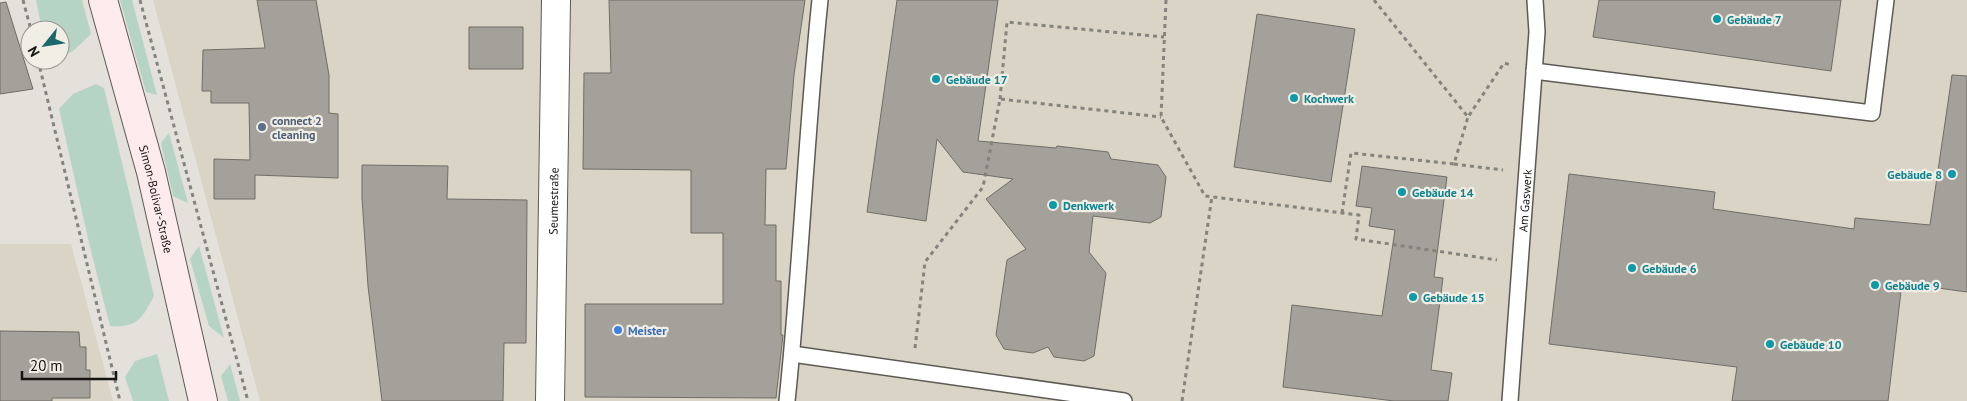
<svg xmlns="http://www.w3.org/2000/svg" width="1967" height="401" font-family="'PT Sans',sans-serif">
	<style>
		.built { fill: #d9d4c5 }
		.green { fill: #b6d4c3 }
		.building { fill: #a4a19a; stroke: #706d67 }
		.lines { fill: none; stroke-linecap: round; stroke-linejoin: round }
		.lane-casing { stroke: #5d5a54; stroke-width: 18 }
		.street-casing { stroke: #5d5a54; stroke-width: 30 }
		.secondary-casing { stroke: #5d5a54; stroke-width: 30 }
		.path { stroke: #84837d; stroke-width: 3; stroke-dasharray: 4 4; stroke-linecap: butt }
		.lane { stroke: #fff; stroke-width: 15 }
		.street { stroke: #fff; stroke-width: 28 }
		.secondary { stroke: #fdebee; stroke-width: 28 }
		.culture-dot { fill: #0f9aa8; stroke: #f1eee6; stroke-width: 2 }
		.service-dot { fill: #5c6f8a; stroke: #f1eee6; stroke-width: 2 }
		.shop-dot { fill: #3f7fe0; stroke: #f1eee6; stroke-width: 2 }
		.labels { text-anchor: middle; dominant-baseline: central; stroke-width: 4.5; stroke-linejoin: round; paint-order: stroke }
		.culture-label { font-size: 12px; font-weight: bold; fill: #0d838f; stroke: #f1eee6; text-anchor: start }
		.service-label { font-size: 12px; font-weight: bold; fill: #4e5e75; stroke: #f1eee6; text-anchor: start }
		.street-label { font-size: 12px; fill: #141411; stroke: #f1eee6 }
		.shop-label { font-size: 12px; font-weight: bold; fill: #366cbe; stroke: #f1eee6; text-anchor: start }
	</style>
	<rect width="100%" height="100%" fill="#e3e1d9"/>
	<path class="built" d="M153,0H1967V401H260Z
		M0,244H71L113,401H0Z"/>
	<path class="green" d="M36,0H82L91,34L73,51L60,57V30H42Z
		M120,0H132L157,95L146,92Z
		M96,84L104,88L154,296C142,318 138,328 110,326L90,247L59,109L73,94Z
		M169,133L188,203L173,196L161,143Z
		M199,246L224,338L209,326L190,259Z
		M157,354L169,401H133L125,377L135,361Z
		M230,364L240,401H228L221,376Z"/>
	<path class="building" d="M257,0H316L329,75V113L338,114V178L255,175V199H214V159L250,160L249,103H211V91H202L203,50L265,48Z
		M609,0H805L794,75L786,169H766L765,225H776V281H781V335H783L776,398L585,397V304H723V233H691V170L583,169L584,73H611Z
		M897,0H998L978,141L1056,148L1057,146L1108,152L1111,159L1158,165L1166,177L1161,217L1150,223L1093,216L1089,252L1106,273L1094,356L1084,361L1054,357L1048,347L1033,353L1004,349L996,335L1007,260L1026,249L986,199L1013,179L963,172L937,139L926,221L867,212Z
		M1599,0H1841L1831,71L1593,37Z
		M6,2L33,89L0,94V3Z
		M1257,14L1355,29L1331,182L1234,167Z
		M469,27H523V69H469Z
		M1952,75L1967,76V292L1902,283L1888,401H1732L1737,367L1549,344L1569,174L1715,192L1713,209L1854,229L1855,218L1930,225Z
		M362,165L448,166L447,199L527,200L526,343H504L503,401H382L368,286L362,198Z
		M1362,166L1447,177L1434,277L1443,278L1431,370L1452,373L1448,401H1394L1283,387L1292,305L1382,316L1395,230L1369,226L1372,208L1356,206Z
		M0,331L79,332L80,347H86V370H90V398H52V401H0Z"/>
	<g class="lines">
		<g class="lane-casing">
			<g id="lane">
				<path d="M1534,71L1872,113L1886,0"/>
				<path d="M792,354L1124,401"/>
				<path d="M787,401C801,268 806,133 820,0"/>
				<path id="s1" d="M1510,401L1537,32L1535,0"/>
			</g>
		</g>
		<g class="street-casing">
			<g id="street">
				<path id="s2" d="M550,401L556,0"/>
			</g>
		</g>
		<g class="secondary-casing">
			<g id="secondary">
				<path id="s3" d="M103,0L151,172L203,401"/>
			</g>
		</g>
		<path class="path" d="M23,0L31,30
			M140,0L248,401
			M1166,0L1161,117L1205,196L1359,215L1356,239L1497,260
			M1374,0L1468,117L1504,63L1511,65
			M38,60L120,401
			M1000,99L1007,22L1164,37
			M1454,164L1503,170
			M1342,213L1351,153L1454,164L1468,117
			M915,348L925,262L983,187L1000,99L1161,117
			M1182,401L1212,196"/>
		<use href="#lane" class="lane"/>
		<use href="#street" class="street"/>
		<use href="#secondary" class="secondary"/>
	</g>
	<g class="culture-dot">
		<circle cx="1717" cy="19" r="5"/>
		<circle cx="936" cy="79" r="5"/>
		<circle cx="1294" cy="98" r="5"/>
		<circle cx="1952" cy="174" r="5"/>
		<circle cx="1402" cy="192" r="5"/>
		<circle cx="1053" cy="205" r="5"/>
		<circle cx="1632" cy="268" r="5"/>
		<circle cx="1875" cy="285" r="5"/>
		<circle cx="1413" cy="297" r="5"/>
		<circle cx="1770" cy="344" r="5"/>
	</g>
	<circle class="service-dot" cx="262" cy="127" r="5"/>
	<circle class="shop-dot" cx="618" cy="330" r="5"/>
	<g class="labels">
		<g class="culture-label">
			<text x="1727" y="19">Gebäude 7</text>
			<text x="946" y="79">Gebäude 17</text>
			<text x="1304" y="98">Kochwerk</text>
			<text x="1942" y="174" text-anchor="end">Gebäude 8</text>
			<text x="1412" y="192">Gebäude 14</text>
			<text x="1063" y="205">Denkwerk</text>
			<text x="1642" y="268">Gebäude 6</text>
			<text x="1885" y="285">Gebäude 9</text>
			<text x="1423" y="297">Gebäude 15</text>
			<text x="1780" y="344">Gebäude 10</text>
		</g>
		<g class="service-label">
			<text x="272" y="120">connect 2<tspan x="272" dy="14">cleaning</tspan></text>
		</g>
		<g class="street-label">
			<text stroke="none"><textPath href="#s3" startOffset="206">Simon-Bolivar-Straße</textPath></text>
			<text stroke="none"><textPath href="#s2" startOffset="200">Seumestraße</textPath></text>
			<text stroke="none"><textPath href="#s1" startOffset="201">Am Gaswerk</textPath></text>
		</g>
		<g class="shop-label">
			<text x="628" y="330">Meister</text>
		</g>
	</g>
	<g transform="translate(45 45) rotate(240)"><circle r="24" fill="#f1eee6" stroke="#999791"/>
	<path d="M0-4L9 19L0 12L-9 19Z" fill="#1a686b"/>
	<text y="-8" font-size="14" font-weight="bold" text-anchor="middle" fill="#141411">N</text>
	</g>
	<path d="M22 371v8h94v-8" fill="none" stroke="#141411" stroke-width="2.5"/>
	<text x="30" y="371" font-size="15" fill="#141411" stroke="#f1eee6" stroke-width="4" paint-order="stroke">20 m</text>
</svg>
